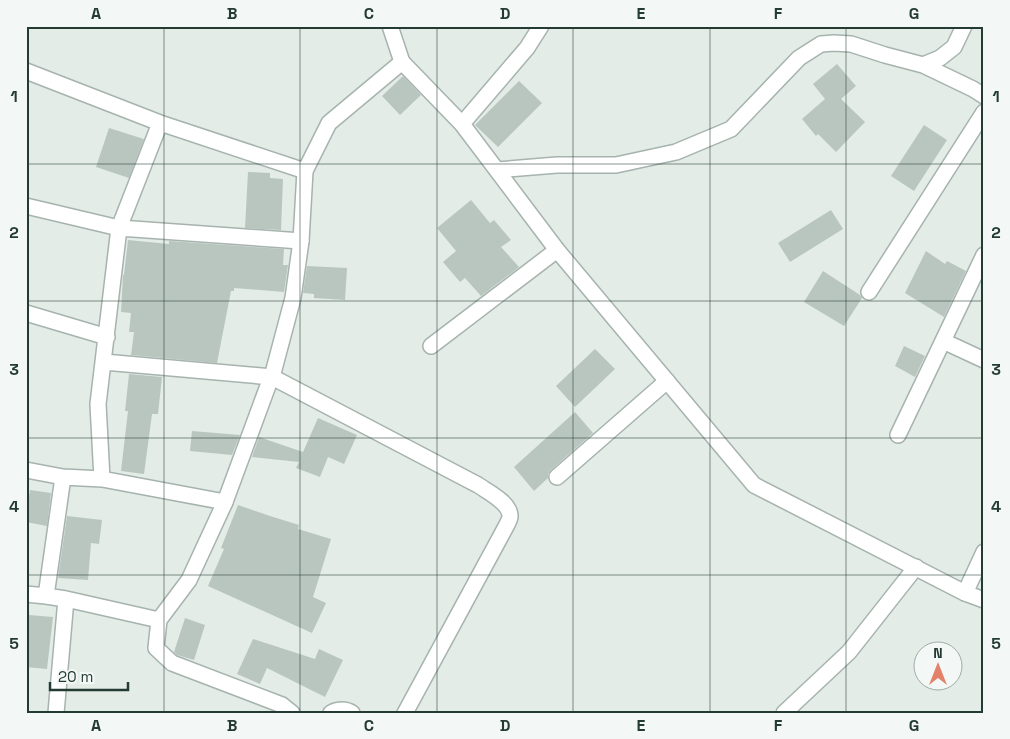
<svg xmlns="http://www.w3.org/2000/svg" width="1010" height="739" font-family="'Space Grotesk',sans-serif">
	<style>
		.building { fill: #b9c6c0 }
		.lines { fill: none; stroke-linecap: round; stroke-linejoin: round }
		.minor-casing { stroke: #a6b3ae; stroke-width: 18 }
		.tertiary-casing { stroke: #a6b3ae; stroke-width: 18 }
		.minor { stroke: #fff; stroke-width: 15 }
		.tertiary { stroke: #fff; stroke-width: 15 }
		.grid { fill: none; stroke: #243b34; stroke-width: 1; stroke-opacity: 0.55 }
		.neatline { fill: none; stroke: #243b34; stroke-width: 2 }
		.grid-label { font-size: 16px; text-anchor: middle; font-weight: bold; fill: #243b34 }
	</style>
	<rect width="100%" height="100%" fill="#e3ece7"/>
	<path class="building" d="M837,64L856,86L841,99L865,122L836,152L818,134L816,136L802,119L825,99L813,84Z
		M403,76L421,95L400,115L382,96Z
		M519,81L542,103L498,147L475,125Z
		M924,125L947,140L914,191L891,176Z
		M109,128L144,139L129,178L96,167Z
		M248,172L270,173V178L283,179L281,230L245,228Z
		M471,200L490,223L494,220L511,240L501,247L519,267L481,296L465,278L460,282L443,262L456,251L437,228Z
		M831,210L843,229L790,262L778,243Z
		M128,240L169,244V241L284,249L283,265H288L284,292L234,288V291H231L217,363L131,355L134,332H129L131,313L121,312L123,275H124Z
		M926,251L945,264L947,261L966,271L944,317L905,293Z
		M307,266L347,268L345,300L314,298V294L303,293Z
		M823,271L860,295L862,298L844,326L804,302Z
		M904,346L925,356L915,377L895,366Z
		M595,349L615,369L575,407L556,386Z
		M129,374L162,377L158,414H152L144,474L121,471L128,411H125Z
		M575,412L593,433L551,470L548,474V478L534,491L514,467Z
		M318,418L357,435L344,464L328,457L320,477L296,468L299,462L252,457L259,437L303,452Z
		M192,431L240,435L232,455L190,451Z
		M30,490L51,493L47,526L26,522V514Z
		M238,505L270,516L299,525L298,529L331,539L313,597L326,603L312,633L208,586L224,549L221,548Z
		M67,516L102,520L99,544L91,543L88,580L58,578Z
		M29,615L53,617L47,669L26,667V645Z
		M185,618L205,625L194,660L177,655L174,652Z
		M253,639L315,659L319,649L343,660L325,697L267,668L260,684L237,674Z"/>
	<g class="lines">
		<g class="minor-casing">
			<path id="minor" d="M923,65L973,89L984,96
				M26,71L160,123L305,171
				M160,123L119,228L301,241
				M462,124L527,48L541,26
				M497,170L557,165H616L676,152L731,129L799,58L821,44L834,43L851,44L885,55L923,65L940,58L954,47L964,26
				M26,206L119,228L98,404L102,479
				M869,292L984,112
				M26,313L107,337
				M943,341L984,360
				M431,346L557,250
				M104,362L272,377L478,485C488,492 511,503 510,517C509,522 505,528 503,532L405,713
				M898,435L984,255
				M26,470L63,477L102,479L225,502
				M63,477L46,596L66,599L159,620
				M557,477L667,381
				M965,593L984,552
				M26,594L46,596
				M56,713L66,599
				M331,713C338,709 346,709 352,713
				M784,713L849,652L916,567"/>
		</g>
		<g class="tertiary-casing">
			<path id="tertiary" d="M390,26L402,62L462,124L557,250L754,485L965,593L984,600
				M292,713L282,705L172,663L156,648L159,620L189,580L225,502L269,383L272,377L293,298L301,241L305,171L329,123L402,62"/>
		</g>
		<use href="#minor" class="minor"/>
		<use href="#tertiary" class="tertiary"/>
	</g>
	<path class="grid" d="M164,26V713M300,26V713M437,26V713M573,26V713M710,26V713M846,26V713M26,164H984M26,301H984M26,438H984M26,575H984"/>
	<rect width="1010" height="739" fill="none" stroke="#f3f8f6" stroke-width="55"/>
	<g transform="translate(938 666)"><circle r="24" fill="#f3f8f6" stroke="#a0aca8"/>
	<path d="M0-4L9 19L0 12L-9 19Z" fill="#e58168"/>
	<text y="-8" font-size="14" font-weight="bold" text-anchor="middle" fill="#243b34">N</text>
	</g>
	<path d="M50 682v8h78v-8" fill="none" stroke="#243b34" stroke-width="2.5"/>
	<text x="58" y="682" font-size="15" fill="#243b34" stroke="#f3f8f6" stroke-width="4" paint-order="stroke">20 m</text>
	<rect x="28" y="28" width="954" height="684" class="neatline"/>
	<g class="grid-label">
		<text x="96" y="19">A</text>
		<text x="232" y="19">B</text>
		<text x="369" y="19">C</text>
		<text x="505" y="19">D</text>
		<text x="641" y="19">E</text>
		<text x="778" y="19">F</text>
		<text x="914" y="19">G</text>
		<text x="14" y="102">1</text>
		<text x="996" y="102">1</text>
		<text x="14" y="238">2</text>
		<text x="996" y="238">2</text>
		<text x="14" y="375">3</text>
		<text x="996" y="375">3</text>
		<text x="14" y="512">4</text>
		<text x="996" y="512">4</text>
		<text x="14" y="649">5</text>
		<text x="996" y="649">5</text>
		<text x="96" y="731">A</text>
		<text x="232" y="731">B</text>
		<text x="369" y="731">C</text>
		<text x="505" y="731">D</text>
		<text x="641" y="731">E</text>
		<text x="778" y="731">F</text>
		<text x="914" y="731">G</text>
	</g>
</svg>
